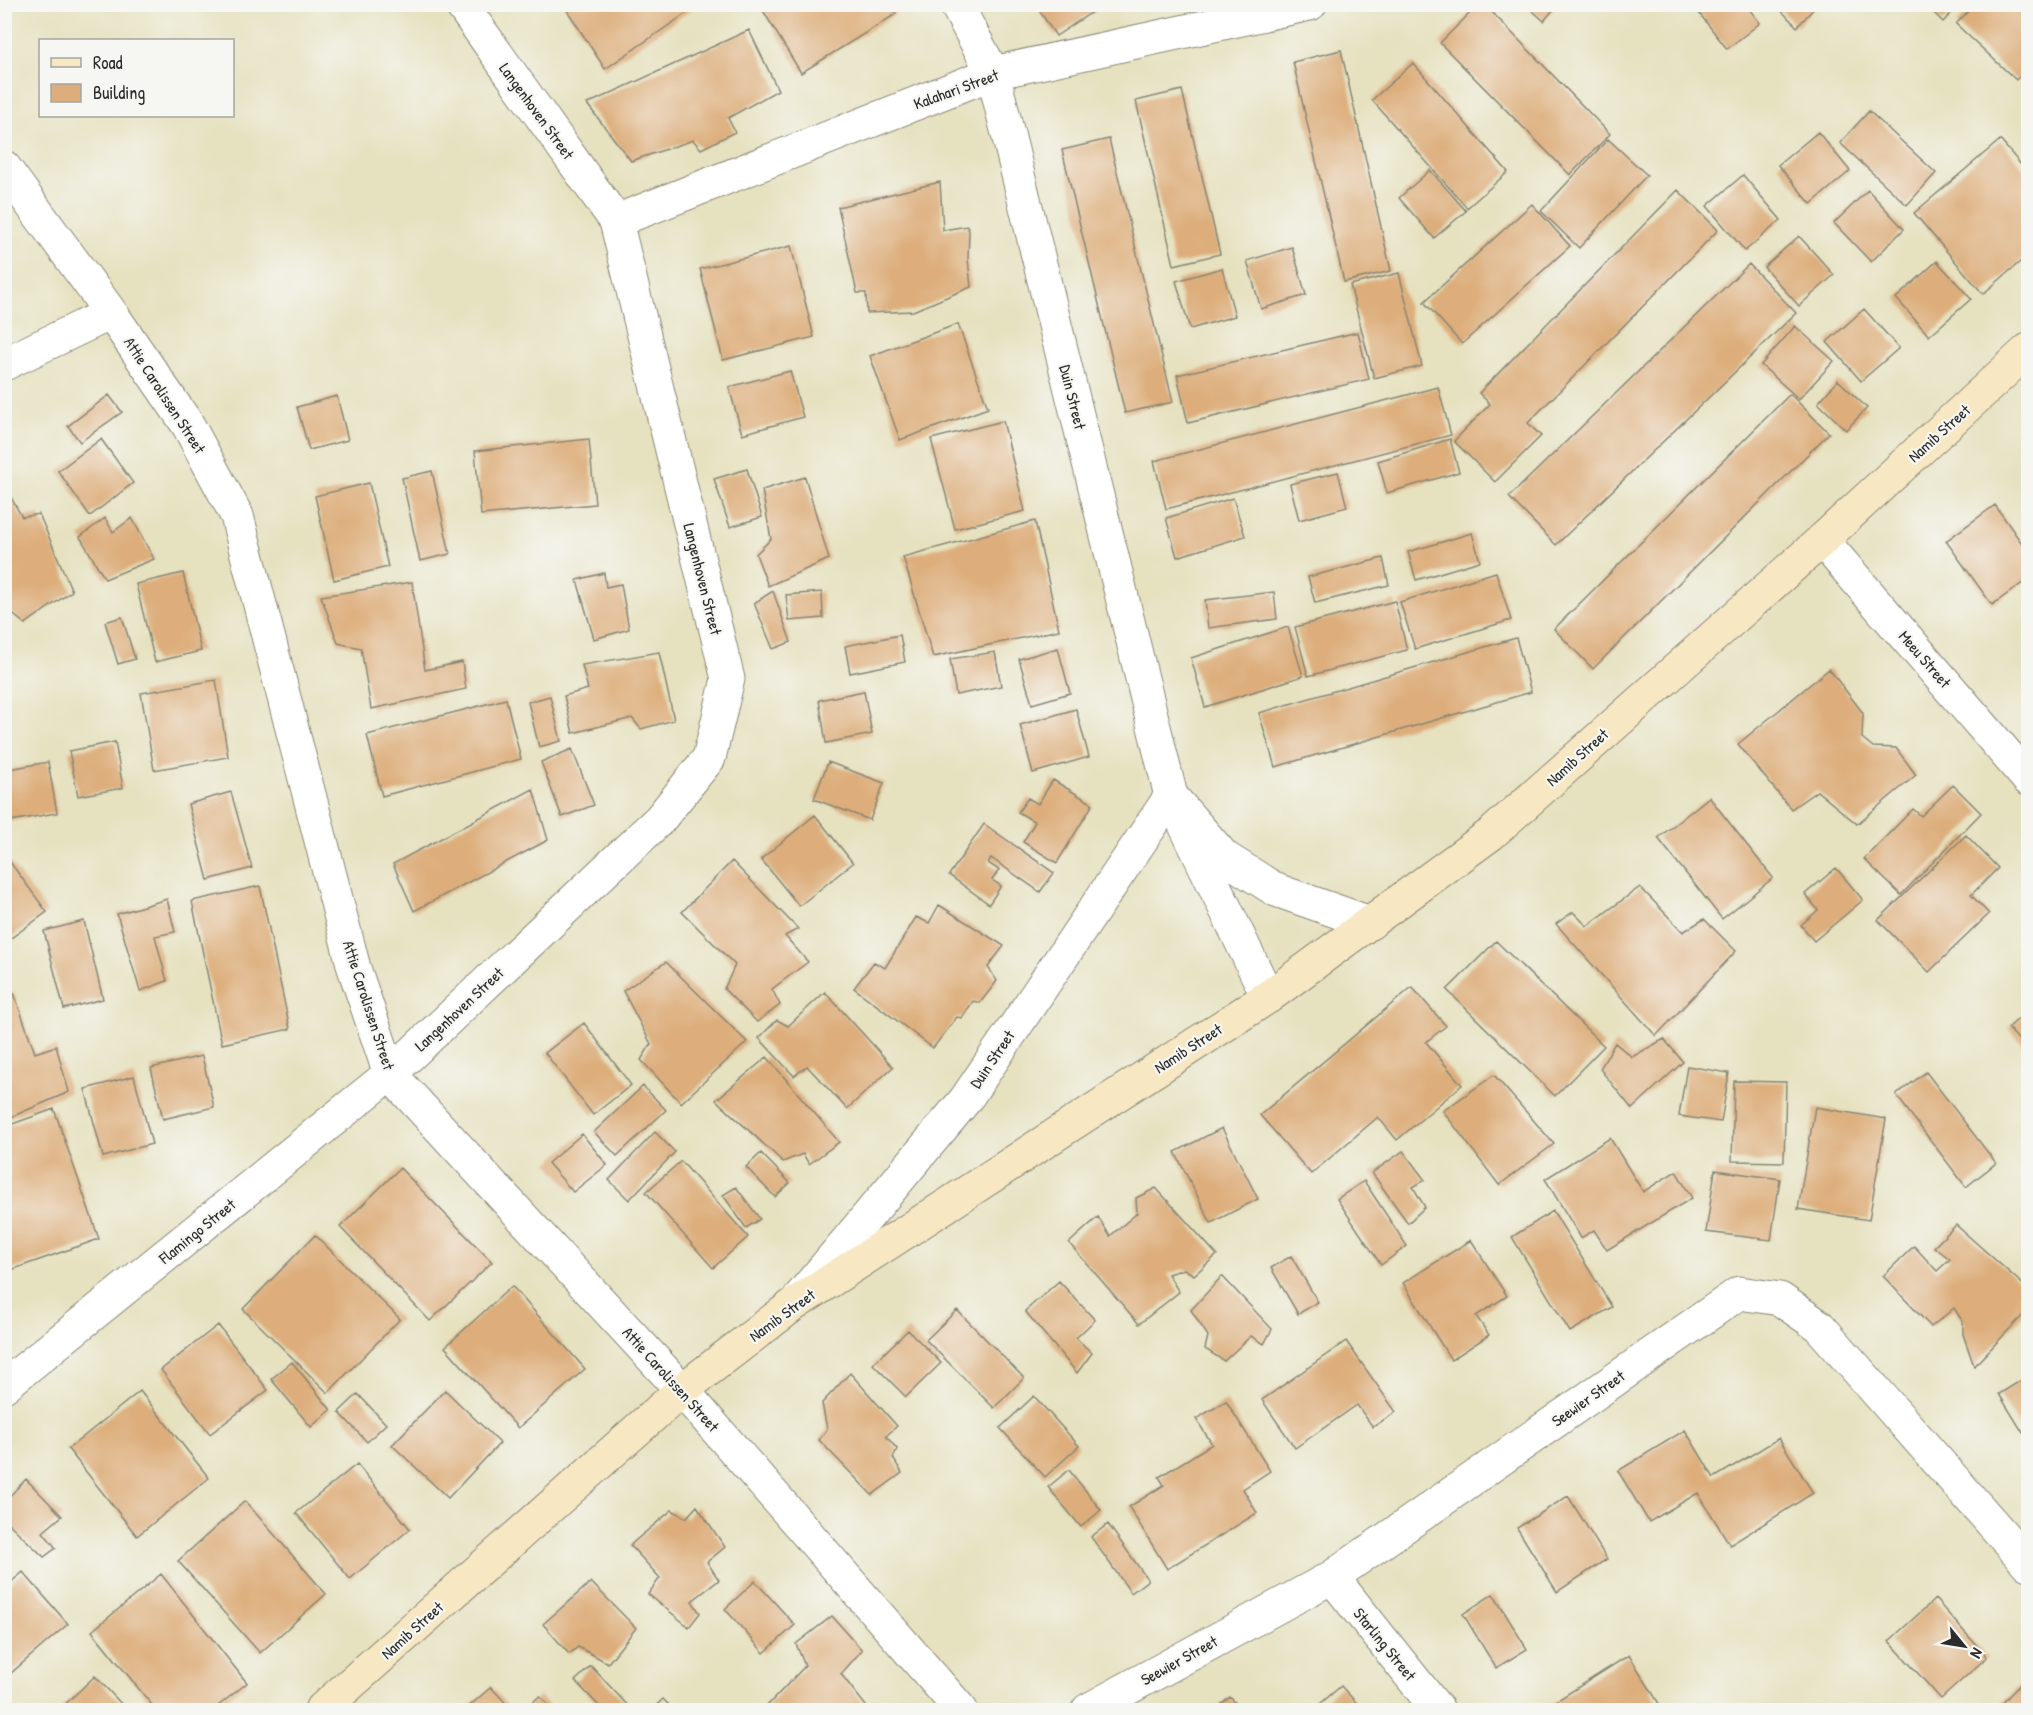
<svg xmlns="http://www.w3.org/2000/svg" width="2033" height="1715" font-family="'Patrick Hand',sans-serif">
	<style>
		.building { fill: #ddae7c }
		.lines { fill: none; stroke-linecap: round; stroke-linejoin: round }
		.street-casing { stroke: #888675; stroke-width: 35 }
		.secondary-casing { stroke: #888675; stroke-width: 35 }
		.street { stroke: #fff; stroke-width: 33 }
		.secondary { stroke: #f7e8c3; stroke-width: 33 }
		.labels { text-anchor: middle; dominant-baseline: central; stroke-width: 4.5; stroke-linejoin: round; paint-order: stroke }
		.street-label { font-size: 16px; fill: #2b2b2b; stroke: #f6f6f2 }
	</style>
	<rect width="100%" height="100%" fill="#f6f6f2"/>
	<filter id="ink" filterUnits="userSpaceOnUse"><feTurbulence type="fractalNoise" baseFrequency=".0167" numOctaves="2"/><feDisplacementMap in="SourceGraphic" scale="12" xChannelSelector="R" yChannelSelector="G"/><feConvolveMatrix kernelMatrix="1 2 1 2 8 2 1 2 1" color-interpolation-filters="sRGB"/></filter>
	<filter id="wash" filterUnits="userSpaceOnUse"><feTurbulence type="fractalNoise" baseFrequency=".008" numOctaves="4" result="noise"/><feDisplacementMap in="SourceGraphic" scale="24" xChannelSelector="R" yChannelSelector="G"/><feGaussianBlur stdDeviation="1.35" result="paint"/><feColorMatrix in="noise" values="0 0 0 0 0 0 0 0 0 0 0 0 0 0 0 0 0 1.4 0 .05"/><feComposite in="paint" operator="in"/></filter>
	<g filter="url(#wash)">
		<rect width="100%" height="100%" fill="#e6e1bf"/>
		<g id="blocks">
			<path class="building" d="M563,4H692L694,8L605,69Z
				M759,4H891L896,14L801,73Z
				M1035,4H1096L1098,8L1056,36Z
				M1479,4H1484L1610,134L1570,175L1440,43Z
				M1525,4H1558L1544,21Z
				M1692,4H1745L1760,23L1727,49Z
				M1775,4H1818L1797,27Z
				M1940,4H1960L1943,22L1933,12Z
				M1975,4H2016L2028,17V67L2016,80L1956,24Z
				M749,30L778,90L728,118L735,132L701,149L693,140L631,161L587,104Z
				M1341,50L1391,271L1344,282L1293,62Z
				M1413,63L1508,172L1467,208L1372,100Z
				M1182,90L1220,254L1174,265L1136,101Z
				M1869,111L1936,173L1907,205L1840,143Z
				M1818,132L1850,171L1811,204L1778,165Z
				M1109,139L1173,402L1125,413L1062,150Z
				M1608,139L1647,175L1579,248L1541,211Z
				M2000,140L2028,173V255L1983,294L1914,213Z
				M1430,170L1466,211L1434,238L1399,198Z
				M1743,175L1781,220L1745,251L1707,206Z
				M940,182L943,230L967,226L969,231L968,259L971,287L913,311L867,313L866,293H857L838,207Z
				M1678,190L1718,230L1528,423L1541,436L1495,482L1454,441L1490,404L1479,393Z
				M1868,190L1904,229L1871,262L1834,223Z
				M1532,204L1570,246L1462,344L1424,302Z
				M1799,236L1834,275L1799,306L1764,267Z
				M791,246L814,337L723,360L700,269Z
				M1292,247L1306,295L1261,309L1247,261Z
				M1937,261L1971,299L1929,336L1896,298Z
				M1749,264L1796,313L1556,545L1509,497Z
				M1222,268L1235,316L1190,329L1176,281Z
				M1399,273L1422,366L1374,378L1350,285Z
				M1864,309L1899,348L1861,381L1827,342Z
				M958,324L988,408L900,440L870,356Z
				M1795,326L1834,361L1799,399L1761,365Z
				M1358,332L1369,379L1188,423L1177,375Z
				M790,371L803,417L742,434L729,387Z
				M1838,380L1867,408L1846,430L1818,403Z
				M1438,387L1451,435L1166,509L1154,461Z
				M1790,394L1829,433L1593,669L1554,629Z
				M109,395L122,412L80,442L68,426Z
				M337,396L348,440L309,450L297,407Z
				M1003,421L1025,511L955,529L931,439Z
				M101,439L133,483L90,516L58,471Z
				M589,439L595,504L481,515L475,451Z
				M1450,439L1459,472L1387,493L1378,461Z
				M747,469L762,517L730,527L714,479Z
				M432,471L450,554L420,561L402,478Z
				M1338,472L1347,507L1299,520L1290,484Z
				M805,477L829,559L768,586L756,554L771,539L762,490Z
				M369,483L388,567L334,580L315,496Z
				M4,485L22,517L39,514L72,591L25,624L4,607Z
				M1233,498L1245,536L1177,557L1166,518Z
				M1995,505L2028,552V579L1992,605L1946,541Z
				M105,518L113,532L132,518L154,559L105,579L80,537Z
				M1035,521L1059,630L933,657L903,557Z
				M1472,533L1480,561L1416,580L1408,552Z
				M1383,558L1389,585L1315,603L1308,577Z
				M1496,572L1511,620L1415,649L1400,602Z
				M183,573L201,651L155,662L136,584Z
				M604,573L606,587L621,584L629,629L594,639L577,580Z
				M412,582L425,670L462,662L466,689L371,709L361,648L338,643L321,596Z
				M773,591L791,642L773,649L754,603Z
				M822,592L823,618L789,621L786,595Z
				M1274,592L1277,619L1208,628L1205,600Z
				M1395,601L1407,650L1308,676L1295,627Z
				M122,617L135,659L118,664L105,622Z
				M1288,627L1303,676L1205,707L1191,658Z
				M900,635L905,662L850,673L845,646Z
				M1516,638L1531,692L1275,767L1259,713Z
				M1058,648L1070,693L1032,704L1019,659Z
				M659,652L674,720L641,729L632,718L573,733L564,696L588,689L582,665Z
				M995,652L1001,686L956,695L950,659Z
				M1829,669L1863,713L1862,738L1873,747L1896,748L1916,775L1857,824L1817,791L1791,809L1738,744Z
				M216,680L228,757L154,770L141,693Z
				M864,691L872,734L826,743L819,700Z
				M550,696L561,741L539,747L528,702Z
				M506,699L521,759L382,796L367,735Z
				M1076,709L1089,757L1033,773L1020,725Z
				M115,742L123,788L78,796L69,751Z
				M572,749L594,805L562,817L541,762Z
				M48,762L57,813L4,822V770Z
				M828,762L884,783L870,820L814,799Z
				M1053,780L1093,804L1057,863L1023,842L1035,822L1018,812L1028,798L1038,804Z
				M1953,785L1981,813L1901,895L1864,859L1913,809L1921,816Z
				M533,789L548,840L414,911L393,864Z
				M231,792L252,868L208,880L188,804Z
				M1709,797L1773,878L1722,919L1658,838Z
				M815,815L853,863L799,906L761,859Z
				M984,824L1054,873L1040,892L991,858L988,863L999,870L992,880L1001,886L989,904L949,875Z
				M1966,835L1998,868L1971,895L1989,914L1929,972L1878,920Z
				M4,854L47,912L4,943Z
				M732,861L798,929L785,936L808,962L772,989L780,1005L757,1022L724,989L735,965L682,912Z
				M1836,868L1863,900L1814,941L1801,925L1818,910L1805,894Z
				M260,886L290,1029L222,1044L192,901Z
				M1640,887L1683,932L1704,919L1736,951L1656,1036L1556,924L1573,912L1587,926Z
				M167,899L175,932L155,936L167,981L140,991L117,914Z
				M939,905L1004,946L988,967L997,981L980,1003L973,1001L962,1018L957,1017L933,1048L854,988L874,962L885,968L916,917L929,923Z
				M84,921L103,999L64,1009L44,931Z
				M1496,941L1604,1046L1555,1096L1447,990Z
				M666,962L747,1042L681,1103L641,1060L651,1044L623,991Z
				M1412,987L1446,1026L1426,1042L1462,1085L1397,1140L1378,1117L1311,1174L1260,1115Z
				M825,992L893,1067L847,1109L807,1066L794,1076L759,1038L777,1020L788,1026Z
				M14,993L35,1053L56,1046L69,1092L4,1120V996Z
				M2028,1010V1050L2008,1028Z
				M584,1023L631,1085L593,1115L545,1053Z
				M1664,1039L1683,1062L1632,1109L1600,1069L1615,1043L1632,1057Z
				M202,1056L214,1107L163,1119L151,1068Z
				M767,1057L839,1142L809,1164L803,1154L783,1162L716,1100Z
				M1687,1066L1729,1073L1721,1122L1679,1116Z
				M1926,1072L1996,1163L1966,1187L1896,1095Z
				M1494,1075L1554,1144L1499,1185L1443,1111Z
				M134,1076L152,1144L103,1157L85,1089Z
				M1734,1081L1786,1082L1784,1162L1732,1161Z
				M643,1086L666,1110L617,1156L594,1132Z
				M1815,1107L1886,1119L1869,1220L1798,1209Z
				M54,1109L99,1239L8,1271L4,1260V1127Z
				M1222,1128L1258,1199L1211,1223L1175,1152Z
				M655,1132L675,1152L629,1200L609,1180Z
				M582,1134L607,1165L573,1192L548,1163Z
				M1610,1138L1643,1192L1676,1171L1692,1198L1607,1250L1594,1230L1581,1238L1545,1179Z
				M1403,1151L1425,1180L1413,1187L1425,1207L1408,1223L1372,1173Z
				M761,1153L790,1183L775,1197L746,1167Z
				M681,1161L748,1237L713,1268L646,1192Z
				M400,1168L492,1262L430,1321L340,1227Z
				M1715,1170L1780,1179L1771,1240L1706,1232Z
				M1364,1181L1407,1246L1381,1265L1337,1199Z
				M736,1187L760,1219L746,1228L723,1195Z
				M1156,1188L1217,1255L1194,1275L1184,1269L1168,1274L1179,1292L1139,1324L1069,1243L1098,1217L1110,1236L1137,1213L1136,1198Z
				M1553,1211L1612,1307L1570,1332L1512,1237Z
				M1956,1225L2028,1289V1310L1974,1366L1963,1334V1322L1954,1308L1931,1327L1883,1276L1914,1246L1937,1271L1950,1259L1934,1247Z
				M315,1235L400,1319L328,1393L243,1309Z
				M1471,1240L1507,1296L1476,1316L1489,1335L1451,1360L1403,1283Z
				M1291,1256L1318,1302L1298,1314L1271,1268Z
				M1222,1276L1272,1329L1264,1344L1251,1336L1224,1361L1205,1349L1208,1336L1191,1310Z
				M1059,1281L1095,1320L1076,1338L1092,1353L1077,1373L1025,1311Z
				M512,1286L585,1369L518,1428L445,1347Z
				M957,1310L1024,1378L994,1408L926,1340Z
				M218,1325L268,1390L210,1434L161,1370Z
				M908,1330L941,1363L906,1397L873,1364Z
				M1346,1341L1396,1412L1373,1427L1357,1405L1295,1448L1262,1400Z
				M292,1362L331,1410L311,1427L271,1379Z
				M850,1373L897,1426L886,1436L897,1449L893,1458L902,1473L872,1495L819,1440L827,1429L822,1403Z
				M2028,1376V1429L2023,1433L1999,1394Z
				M445,1390L500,1443L448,1498L392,1445Z
				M140,1391L209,1478L137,1536L68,1449Z
				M358,1394L386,1424L367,1442L339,1412Z
				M1034,1396L1079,1446L1045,1477L1000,1428Z
				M1226,1401L1270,1471L1243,1489L1257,1513L1167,1569L1129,1507L1164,1485L1159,1477L1212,1444L1196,1419Z
				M1685,1430L1714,1478L1779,1438L1813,1493L1730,1545L1698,1493L1649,1522L1618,1471Z
				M357,1464L410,1529L350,1579L296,1513Z
				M1069,1470L1101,1510L1081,1527L1048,1487Z
				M26,1479L62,1516L43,1532L56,1548L44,1557L4,1519V1502Z
				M1568,1496L1607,1559L1557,1592L1517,1528Z
				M245,1501L326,1594L260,1653L178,1561Z
				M697,1506L725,1547L707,1562L719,1580L692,1601L700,1613L689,1627L648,1594L660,1578L630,1545L672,1510L686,1518Z
				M1108,1524L1148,1580L1131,1593L1091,1537Z
				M23,1572L68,1624L4,1679V1588Z
				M161,1574L247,1683L213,1710H156L92,1631Z
				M755,1581L795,1625L764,1653L725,1609Z
				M591,1582L636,1628L608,1663L578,1647L569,1654L543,1624Z
				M1493,1594L1527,1649L1496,1668L1463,1614Z
				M1935,1599L1987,1657L1941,1699L1889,1641Z
				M832,1616L862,1650L841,1674L869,1710H763L805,1666L796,1644Z
				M1629,1655L1663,1710H1542Z
				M591,1666L632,1710H603L575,1681Z
				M95,1676L127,1710H59Z
				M2022,1682L2028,1688V1710H1996Z
				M1341,1686L1363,1710H1313Z
				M491,1687L512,1710H465Z
				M540,1696L553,1710H523Z
				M1230,1697L1242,1710H1215Z
				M663,1699L674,1710H651Z"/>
		</g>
	</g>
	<g filter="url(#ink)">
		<use href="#blocks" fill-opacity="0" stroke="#888675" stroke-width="1.5"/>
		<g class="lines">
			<g class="street-casing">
				<path id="street" d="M956,4L993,73L1171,796L1268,997
					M4,167L111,313L188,425L237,516L354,968L390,1074L682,1390L961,1710
					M616,221L993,73L1310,4
					M4,364L111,313
					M1822,540L2028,779
					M800,1297L966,1099L1171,796L1224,857L1276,890L1370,923
					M4,1386L390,1074L660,819L709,758L728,679L616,221L461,4
					M1332,1577L1438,1710
					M1088,1710L1332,1577L1739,1293L1780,1299L1819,1326L2028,1564"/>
			</g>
			<g class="secondary-casing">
				<path id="secondary" d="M321,1710L682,1390L793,1305L1268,997L1491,834L1822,540L2028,350"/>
			</g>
			<use href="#street" class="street"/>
			<use href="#secondary" class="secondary"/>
		</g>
	</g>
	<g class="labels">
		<g class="street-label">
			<text transform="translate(956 89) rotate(-20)">Kalahari Street</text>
			<text transform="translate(537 111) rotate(54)">Langenhoven Street</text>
			<text transform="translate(165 395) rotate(57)">Attie Carolissen Street</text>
			<text transform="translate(1073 397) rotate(76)">Duin Street</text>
			<text transform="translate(1939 433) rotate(-42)">Namib Street</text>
			<text transform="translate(703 579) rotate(76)">Langenhoven Street</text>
			<text transform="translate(1925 659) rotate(49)">Meeu Street</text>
			<text transform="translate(1577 757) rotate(-42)">Namib Street</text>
			<text transform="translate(369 1005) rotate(72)">Attie Carolissen Street</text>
			<text transform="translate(459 1009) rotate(-43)">Langenhoven Street</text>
			<text transform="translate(1188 1048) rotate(-33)">Namib Street</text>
			<text transform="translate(992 1059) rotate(-56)">Duin Street</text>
			<text transform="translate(197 1231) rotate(-39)">Flamingo Street</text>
			<text transform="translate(782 1315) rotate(-36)">Namib Street</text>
			<text transform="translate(671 1379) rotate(48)">Attie Carolissen Street</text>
			<text transform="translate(1588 1398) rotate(-35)">Seewier Street</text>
			<text transform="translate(412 1630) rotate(-42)">Namib Street</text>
			<text transform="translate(1385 1644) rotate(51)">Starling Street</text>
			<text transform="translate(1179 1660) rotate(-29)">Seewier Street</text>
		</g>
	</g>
	<rect width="2033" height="1715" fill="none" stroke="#f6f6f2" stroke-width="24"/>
	<rect x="39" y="39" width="195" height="78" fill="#f6f6f2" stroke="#a5a5a2" stroke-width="1.5"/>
	<rect x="51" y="58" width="30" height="9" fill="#f7e8c3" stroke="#a5a5a2" stroke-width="1.5"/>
	<text x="93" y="69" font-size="18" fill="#2b2b2b">Road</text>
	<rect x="51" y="84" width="30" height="18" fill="#ddae7c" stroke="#a5a5a2" stroke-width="1.5"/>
	<text x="93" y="99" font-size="18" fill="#2b2b2b">Building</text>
	<g transform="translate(1964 1646) rotate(120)" stroke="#f6f6f2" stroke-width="4.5" paint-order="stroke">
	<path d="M0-4.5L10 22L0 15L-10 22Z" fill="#2b2b2b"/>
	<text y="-9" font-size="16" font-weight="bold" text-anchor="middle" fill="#2b2b2b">N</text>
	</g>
</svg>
